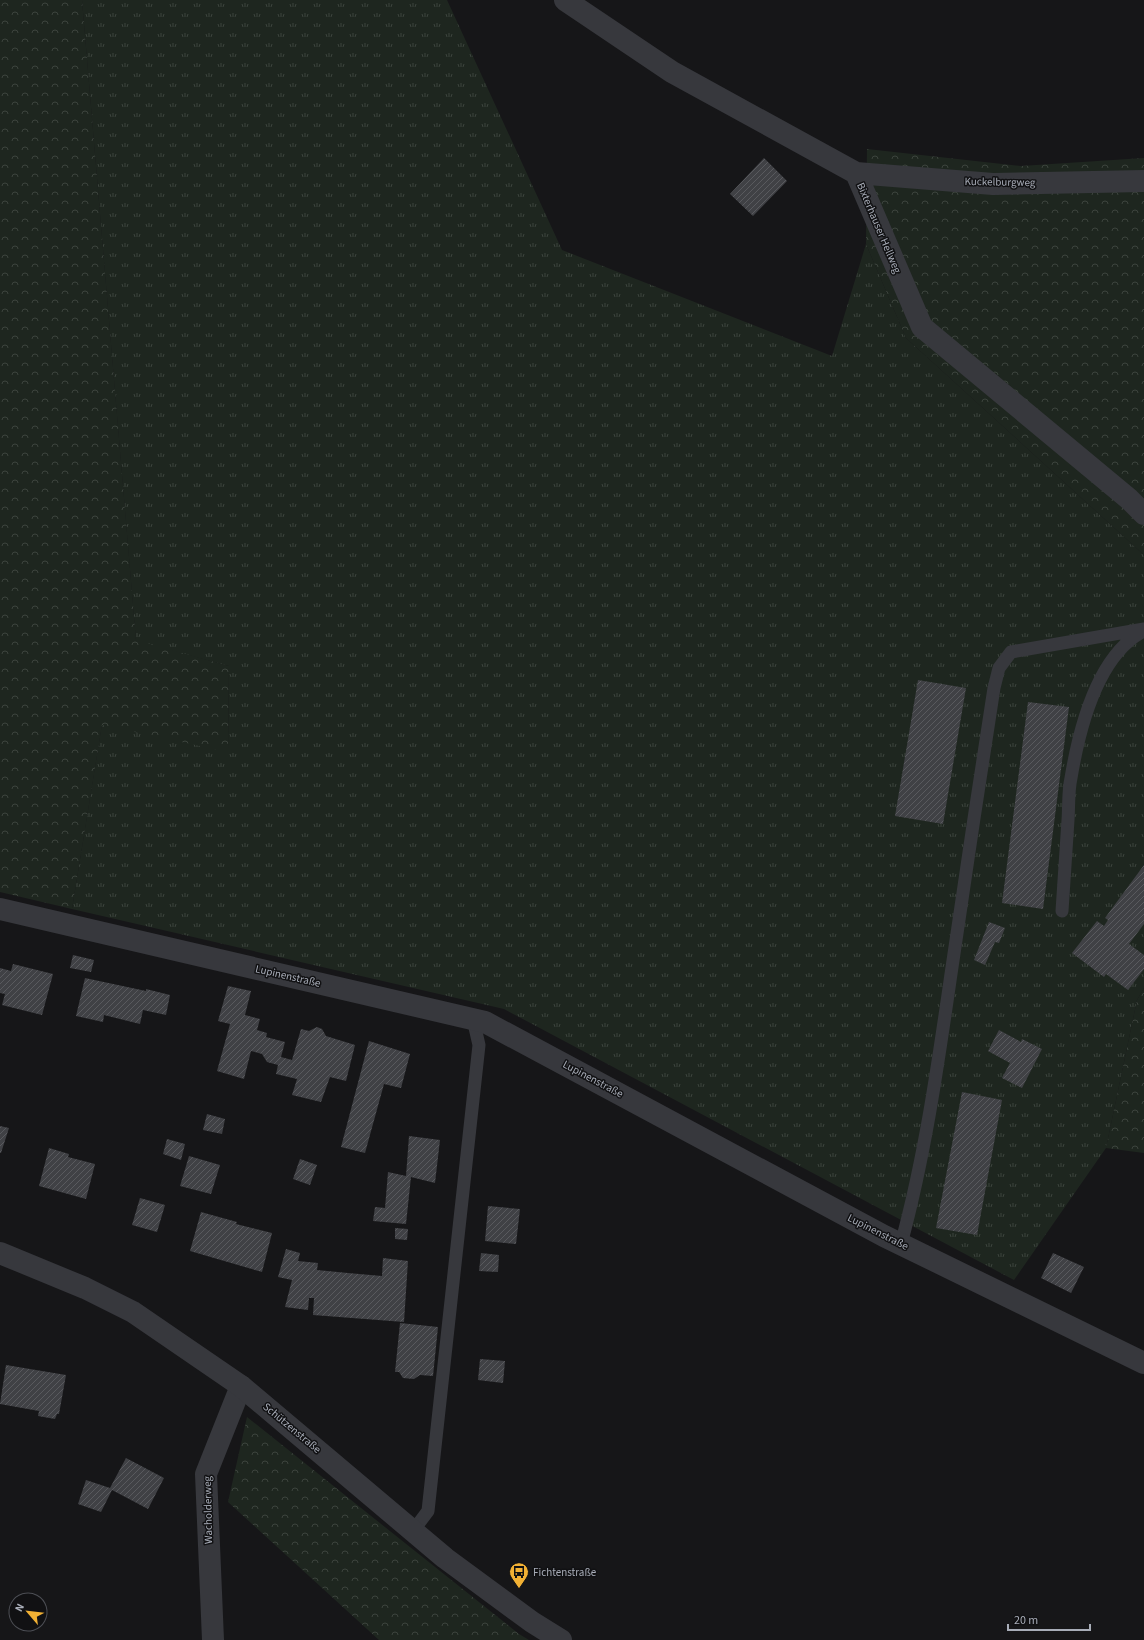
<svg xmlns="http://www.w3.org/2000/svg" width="1144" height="1640" font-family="'Source Sans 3',sans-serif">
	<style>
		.grass { fill: url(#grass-tufts) }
		.forest { fill: url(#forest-crowns) }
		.building { fill: url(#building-hatch) }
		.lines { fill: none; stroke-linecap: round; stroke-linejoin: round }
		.service { stroke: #37383d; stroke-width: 13 }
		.minor { stroke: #37383d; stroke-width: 22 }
		.tertiary { stroke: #37383d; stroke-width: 22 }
		.labels { text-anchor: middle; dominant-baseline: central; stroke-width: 3; stroke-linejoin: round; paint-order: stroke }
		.street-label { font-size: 11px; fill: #a8adb8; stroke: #111113 }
		.poi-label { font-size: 11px; fill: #a8adb8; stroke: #111113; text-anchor: start }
	</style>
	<defs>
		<pattern id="grass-tufts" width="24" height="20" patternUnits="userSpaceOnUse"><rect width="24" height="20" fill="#1e261f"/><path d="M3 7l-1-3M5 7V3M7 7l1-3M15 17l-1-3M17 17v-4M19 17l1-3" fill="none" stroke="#3c433d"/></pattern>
		<pattern id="forest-crowns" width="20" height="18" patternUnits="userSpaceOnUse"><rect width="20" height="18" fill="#1e261f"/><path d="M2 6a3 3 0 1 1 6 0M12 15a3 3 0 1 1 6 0" fill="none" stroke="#3c433d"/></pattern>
		<pattern id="building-hatch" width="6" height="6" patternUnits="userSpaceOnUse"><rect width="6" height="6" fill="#404145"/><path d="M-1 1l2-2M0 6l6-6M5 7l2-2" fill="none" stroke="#595a5e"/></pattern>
	</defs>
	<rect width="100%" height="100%" fill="#161618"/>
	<path class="grass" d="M82,0H447L562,250L832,356L866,244L906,338L1144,555V988L1137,1000L1106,1148L1014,1280L504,1009L72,909L102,724L228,751L229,666L136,641Z"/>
	<path class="forest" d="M0,0H82L136,640L229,666L228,752L102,725L72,909L0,892Z
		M867,149L1021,166L1144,158V555L906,338L866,244Z
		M1144,988V1153L1106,1148L1137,1000Z
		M247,1417L519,1634L529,1640H379L228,1502Z"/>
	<path class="building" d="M764,158L787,181L753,216L730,194Z
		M918,680L966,688L943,824L895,816Z
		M1028,702L1069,707L1043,909L1002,903Z
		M1144,865V924L1129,944L1144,955V969L1128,990L1106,974L1104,977L1072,953L1097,921L1104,926L1108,920L1105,918Z
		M989,922L1005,928L999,943L995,942L985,965L974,960Z
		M73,955L94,960L91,972L70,968Z
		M13,964L53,974L42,1015L2,1005L5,994L0,993V968L11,971Z
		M85,978L146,991V989L170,995L166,1015L143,1010L140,1024L104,1015L103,1022L76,1016Z
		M228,986L251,991L245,1015L260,1019L257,1030L267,1033L266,1037L285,1042L281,1057L292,1060L301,1029L309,1031L317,1027L322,1029L326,1036L355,1045L346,1081L330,1077L321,1102L292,1095L297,1079L276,1074L278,1065L267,1062L262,1054L251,1051L244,1079L217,1071L230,1024L218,1021Z
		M999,1030L1021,1042L1022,1039L1042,1049L1022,1088L1002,1078L1010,1063L988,1051Z
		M369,1041L410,1054L401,1088L384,1084L365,1153L341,1147Z
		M962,1092L1002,1100L977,1235L936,1228Z
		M207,1114L225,1119L222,1134L203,1130Z
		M0,1126L9,1128L1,1153H0Z
		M409,1136L440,1140L435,1183L411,1177L406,1224L373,1221L375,1207L385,1208L388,1172L406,1176Z
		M167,1139L185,1144L181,1160L163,1154Z
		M49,1148L69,1154L68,1157L95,1164L86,1199L39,1186Z
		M189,1156L220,1165L211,1194L180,1186Z
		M300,1159L317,1165L310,1185L293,1179Z
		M140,1198L165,1205L157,1232L132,1225Z
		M488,1206L520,1209L516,1244L485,1241Z
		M201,1212L237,1222L236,1224L272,1233L262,1272L190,1251Z
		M395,1228L408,1229L407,1240L395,1239Z
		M286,1249L300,1253L298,1261L318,1263L317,1270L348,1273L382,1276L383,1258L408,1261L404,1322L313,1315L314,1298H309L308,1310L285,1307L292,1280L278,1277Z
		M481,1253L499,1255L498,1272L479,1271Z
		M1053,1253L1084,1267L1071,1293L1041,1278Z
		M400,1323L438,1327L433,1376L420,1375L414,1379L403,1378L399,1372H395Z
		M480,1359L505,1361L503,1383L478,1380Z
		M6,1365L66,1375L59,1414H57L55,1419L38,1416L39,1411L0,1404Z
		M126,1458L164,1478L148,1509L112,1490L101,1512L78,1504L86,1480L110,1488Z"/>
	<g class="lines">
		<path class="service" d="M1062,911C1064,881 1066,851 1068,820C1069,806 1068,791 1071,778C1079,730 1097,657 1142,632
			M901,1244C925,1156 938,1064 951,974C965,879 979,783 994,688L999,668L1011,652L1144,629
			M413,1531L428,1511L479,1045L473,1019"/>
		<path class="minor" d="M565,0L672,72L856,173L922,327L1129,499L1144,514
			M856,173L993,184L1144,181
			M0,909L485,1022L884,1236L1144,1363
			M213,1640L206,1474L241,1386"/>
		<path class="tertiary" d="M0,1253L85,1288L133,1312L241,1386L445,1558L532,1622L561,1640"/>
	</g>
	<defs>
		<g id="bus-pin" transform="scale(1)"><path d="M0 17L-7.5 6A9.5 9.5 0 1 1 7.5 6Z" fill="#f2b134" stroke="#111113"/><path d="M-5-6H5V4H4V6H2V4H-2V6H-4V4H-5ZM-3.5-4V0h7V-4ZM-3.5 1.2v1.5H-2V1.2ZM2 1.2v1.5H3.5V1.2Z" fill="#111"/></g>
	</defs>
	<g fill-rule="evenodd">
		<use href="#bus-pin" x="519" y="1572"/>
	</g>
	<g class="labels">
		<g class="street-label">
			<text transform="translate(1000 182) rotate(1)">Kuckelburgweg</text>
			<text transform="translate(879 228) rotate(67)">Bixterhauser Hellweg</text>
			<text transform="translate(288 976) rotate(13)">Lupinenstraße</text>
			<text transform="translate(593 1079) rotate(28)">Lupinenstraße</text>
			<text transform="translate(878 1232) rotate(27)">Lupinenstraße</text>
			<text transform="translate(292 1428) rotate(40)">Schützenstraße</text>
			<text transform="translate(208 1510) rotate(-91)">Wacholderweg</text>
		</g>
		<g class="poi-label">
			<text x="533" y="1572">Fichtenstraße</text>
		</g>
	</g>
	<g transform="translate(28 1612) rotate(298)"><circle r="19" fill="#111113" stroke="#4d4f55"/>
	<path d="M0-3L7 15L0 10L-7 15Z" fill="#f2b134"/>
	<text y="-6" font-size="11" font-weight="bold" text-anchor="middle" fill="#a8adb8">N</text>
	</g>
	<path d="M1008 1624v6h82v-6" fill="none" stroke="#a8adb8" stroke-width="2"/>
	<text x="1014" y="1624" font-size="12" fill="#a8adb8" stroke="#111113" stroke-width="3" paint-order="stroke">20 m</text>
</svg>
